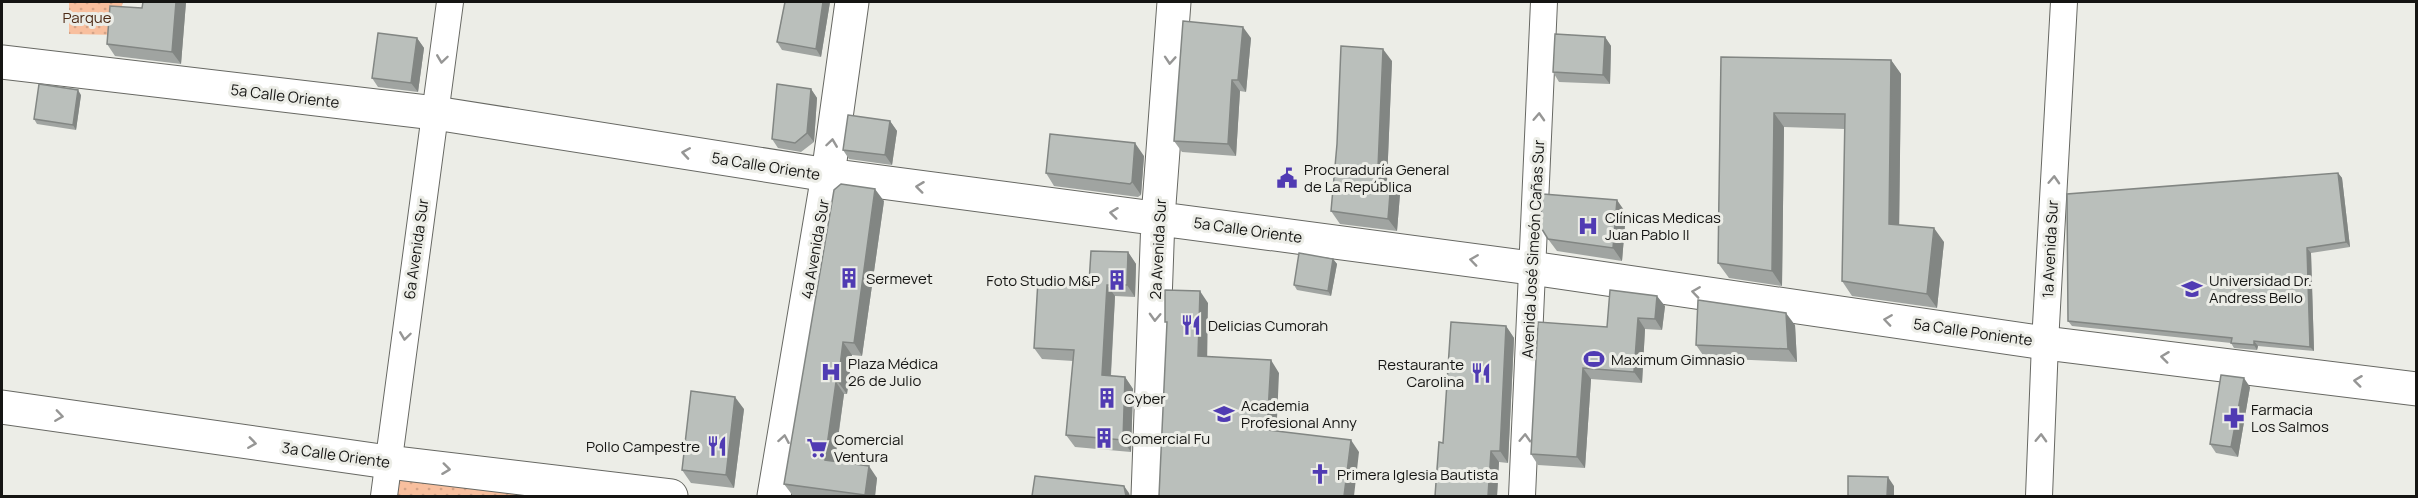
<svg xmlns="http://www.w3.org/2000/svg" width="2418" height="498" font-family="Manrope,sans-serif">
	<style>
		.park { fill: url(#park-dots) }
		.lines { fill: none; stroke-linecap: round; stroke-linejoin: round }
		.street-casing { stroke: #676863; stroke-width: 28 }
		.secondary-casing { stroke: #676863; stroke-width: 35 }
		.street { stroke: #fff; stroke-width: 26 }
		.secondary { stroke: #fff; stroke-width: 33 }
		.wall { fill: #a0a4a1 }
		.shaded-wall { fill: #828683 }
		.building { fill: #babfbb; stroke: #828683; stroke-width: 1.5 }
		.oneway { stroke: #969695 }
		.labels { text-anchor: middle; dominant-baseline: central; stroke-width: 6; stroke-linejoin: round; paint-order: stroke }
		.park-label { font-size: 15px; fill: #4d2b16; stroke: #ecede7 }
		.street-label { font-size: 15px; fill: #151513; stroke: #ecede7 }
		.poi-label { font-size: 15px; fill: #151513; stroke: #ecede7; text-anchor: start }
	</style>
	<defs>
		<pattern id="park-dots" width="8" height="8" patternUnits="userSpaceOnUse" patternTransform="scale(1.5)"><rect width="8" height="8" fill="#f8bf9e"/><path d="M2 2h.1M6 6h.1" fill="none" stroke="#d4a387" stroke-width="1.8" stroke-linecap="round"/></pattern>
	</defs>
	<rect width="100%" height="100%" fill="#ecede7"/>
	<path class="park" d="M69,2H123L119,18L107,15L117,35L69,34Z
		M387,472L621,496H384Z"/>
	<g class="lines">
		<g class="street-casing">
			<path id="street" d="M384,496L450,2
				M1522,496L1544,2
				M2039,496L2045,343L2064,2"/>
		</g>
		<g class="secondary-casing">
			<path id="secondary" d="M2,62L435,113L828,175L1531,268L2045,343L2416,389
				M2,407L388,462L671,496
				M774,496L828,175L852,2
				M1148,496L1158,218L1174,2"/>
		</g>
		<use href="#street" class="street"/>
		<use href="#secondary" class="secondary"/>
	</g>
	<path class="wall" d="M143,2H186L181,64L115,56L107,44L142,8Z
		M785,2H830L821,57L782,50L777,42Z
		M1605,37L1611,46L1610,84L1559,82L1553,72Z
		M417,38L424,48L418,92L378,87L372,78Z
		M1251,38L1246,92L1240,91L1236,156L1182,152L1174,141Z
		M1721,57L1891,60L1901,74L1899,225L1944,242L1937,308L1852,296L1842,281L1845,129L1784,127L1782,286L1729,278L1718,263Z
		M1392,61L1387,181L1400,194L1397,231L1340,224L1331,211Z
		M811,89L817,98L814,142L801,152L778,148L772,139Z
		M81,95L76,130L37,124L34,119Z
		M890,121L897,131L892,165L849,159L843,150Z
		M1144,156L1141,195L1138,197L1054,186L1046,173Z
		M2338,173L2342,178L2350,247L2311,253L2314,351L2258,346L2257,350L2234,348L2231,343L2072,326L2068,321Z
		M884,201L862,356L852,355L847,394H844L835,462L877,478L875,496H793L784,484Z
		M1626,213L1622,261L1557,251L1548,239Z
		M1128,252L1136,264L1135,297L1115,296L1111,376L1125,377L1133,389L1131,452L1075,447L1066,435L1073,361L1042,359L1034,348L1089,283Z
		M1333,259L1337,264L1331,296L1297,290L1294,285Z
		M1665,306L1662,330L1645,329L1642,383L1591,379L1585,468L1538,465L1531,454L1607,327Z
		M1795,325L1797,362L1705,358L1696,345Z
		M1506,326L1514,338L1508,463L1499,462L1497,496H1435L1443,443Z
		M2250,387L2238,457L2216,453L2210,444Z
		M744,409L734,488L691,483L682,470Z"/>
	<path class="shaded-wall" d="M176,2H186L181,64L172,52Z
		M823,2H830L821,57L816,49Z
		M1243,27L1251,38L1246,92L1238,80Z
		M1605,37L1611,46L1610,84L1603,75Z
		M417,38L424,48L418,92L411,83Z
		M1383,49L1392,61L1387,181L1379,180L1378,168Z
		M1891,60L1901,74L1899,238L1889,224Z
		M1232,80L1240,91L1236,156L1228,144Z
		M811,89L817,98L814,142L807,133Z
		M78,90L81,95L76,130L73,125Z
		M1774,113L1784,127L1782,286L1772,271Z
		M890,121L897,131L892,165L885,155Z
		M1135,143L1144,156L1141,195L1132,182Z
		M2338,173L2342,178L2350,247L2346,242Z
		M1391,181L1400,194L1397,231L1388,219Z
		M875,189L884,201L862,356L854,343Z
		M1617,200L1626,213L1622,261L1613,248Z
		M1934,228L1944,242L1937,308L1927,294Z
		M2307,248L2311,253L2314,351L2310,347Z
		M1128,252L1136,264L1135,297L1127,285Z
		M1333,259L1337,264L1331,296L1328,291Z
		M1107,285L1115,296L1110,387L1102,375Z
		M1200,291L1208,303L1207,368L1198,356Z
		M1657,296L1665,306L1662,330L1655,319Z
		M1786,313L1795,325L1797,362L1788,349Z
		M1638,318L1645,329L1642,383L1634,372Z
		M1506,326L1514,338L1508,463L1500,451Z
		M2254,341L2258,346L2257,350L2254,345Z
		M843,342L852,355L847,394L838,382Z
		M1271,360L1279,373L1276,442L1267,430Z
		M1583,368L1591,379L1585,468L1577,457Z
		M1125,377L1133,389L1131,452L1123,440Z
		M2244,378L2250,387L2238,457L2231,447Z
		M836,382L844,394L833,472L825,460Z
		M735,397L744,409L734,488L726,475Z
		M1351,440L1359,452L1354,496H1344Z
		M1491,451L1499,462L1497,496H1488Z
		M869,466L877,478L875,496H866L865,495Z
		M1888,477L1894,486V496H1887Z
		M1124,486L1129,493L1130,496H1126Z"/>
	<path class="building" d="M143,2H176L172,52L107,44L110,6L142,8Z
		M785,2H823L816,49L777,42Z
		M1183,21L1243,27L1238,80H1232L1228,144L1174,141Z
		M378,33L417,38L411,83L372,78Z
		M1555,34L1605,37L1603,75L1553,72Z
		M1341,46L1383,49L1378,168L1379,180L1391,181L1388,219L1331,211L1337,144Z
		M1721,57L1891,60L1889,224L1934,228L1927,294L1842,281L1845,114L1774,113L1772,271L1718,263Z
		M39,84L78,90L73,125L34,119Z
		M777,84L811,89L807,133L795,143L772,139Z
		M848,115L890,121L885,155L843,150Z
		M1050,134L1135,143L1132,182L1130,184L1046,173Z
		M2338,173L2346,242L2307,248L2310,347L2254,341V345L2231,343L2232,338L2068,321L2067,194Z
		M841,184L875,189L854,343L843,342L838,382H836L825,460L869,466L865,495L784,484L834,190Z
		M1543,194L1617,200L1613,248L1548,239L1540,226Z
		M1091,251L1128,252L1127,285H1107L1102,375L1125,377L1123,440L1066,435L1074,350L1034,348L1038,280L1089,283Z
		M1299,253L1333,259L1328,291L1294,285Z
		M1165,290L1200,291L1198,356L1271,360L1267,430L1351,440L1344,496H1159L1167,322H1165Z
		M1610,290L1657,296L1655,319L1638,318L1634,372L1583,368L1577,457L1531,454L1538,322L1607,327Z
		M1698,300L1786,313L1788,349L1696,345Z
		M1451,322L1506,326L1500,451H1491L1488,496H1435L1439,442L1443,443Z
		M2221,375L2244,378L2231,447L2210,444Z
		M691,391L735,397L726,475L682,470Z
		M1035,476L1124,486L1126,496H1032Z
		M1848,476L1888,477L1887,496H1848Z"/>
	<defs><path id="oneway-chevron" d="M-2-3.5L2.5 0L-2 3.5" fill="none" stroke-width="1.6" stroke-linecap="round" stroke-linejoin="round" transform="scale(1.5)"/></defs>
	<g class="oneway">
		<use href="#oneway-chevron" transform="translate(442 59) rotate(98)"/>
		<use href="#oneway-chevron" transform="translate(1170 60) rotate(94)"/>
		<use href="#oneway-chevron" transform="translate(1539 117) rotate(-87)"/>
		<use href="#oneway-chevron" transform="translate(832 143) rotate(-82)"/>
		<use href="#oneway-chevron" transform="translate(686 153) rotate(-171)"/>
		<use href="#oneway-chevron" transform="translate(2054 180) rotate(-87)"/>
		<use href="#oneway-chevron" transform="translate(920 187) rotate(-173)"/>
		<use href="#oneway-chevron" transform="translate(1114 213) rotate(-173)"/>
		<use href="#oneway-chevron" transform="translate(1474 260) rotate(-172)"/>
		<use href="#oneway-chevron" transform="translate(1696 292) rotate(-172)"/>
		<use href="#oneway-chevron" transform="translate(1155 317) rotate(92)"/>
		<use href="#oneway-chevron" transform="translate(1888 320) rotate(-172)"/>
		<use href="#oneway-chevron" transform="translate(405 336) rotate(98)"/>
		<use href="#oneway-chevron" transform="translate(2165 357) rotate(-173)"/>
		<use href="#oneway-chevron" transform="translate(2358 381) rotate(-173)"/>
		<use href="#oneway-chevron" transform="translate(59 416) rotate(8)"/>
		<use href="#oneway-chevron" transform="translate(1525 438) rotate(-88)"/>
		<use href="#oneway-chevron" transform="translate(2041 438) rotate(-88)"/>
		<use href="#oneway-chevron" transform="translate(784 439) rotate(-80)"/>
		<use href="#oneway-chevron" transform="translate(252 443) rotate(8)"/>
		<use href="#oneway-chevron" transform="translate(446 469) rotate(7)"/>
	</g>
	<defs>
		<g id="civic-bare" transform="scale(1.62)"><path d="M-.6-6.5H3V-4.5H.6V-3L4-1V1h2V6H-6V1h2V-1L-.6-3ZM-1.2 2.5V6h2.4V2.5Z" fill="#503bb3" stroke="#ecede7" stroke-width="2.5" paint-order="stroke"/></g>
		<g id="hospital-bare" transform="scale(1.62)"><path d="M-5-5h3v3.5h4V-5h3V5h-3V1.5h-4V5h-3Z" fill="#503bb3" stroke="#ecede7" stroke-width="2.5" paint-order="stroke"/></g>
		<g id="building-bare" transform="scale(1.62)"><path d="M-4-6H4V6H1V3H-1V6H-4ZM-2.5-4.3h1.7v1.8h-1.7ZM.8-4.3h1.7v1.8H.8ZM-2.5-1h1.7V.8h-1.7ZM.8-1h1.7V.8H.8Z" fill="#503bb3" stroke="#ecede7" stroke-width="2.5" paint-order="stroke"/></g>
		<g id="university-bare" transform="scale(1.62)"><path d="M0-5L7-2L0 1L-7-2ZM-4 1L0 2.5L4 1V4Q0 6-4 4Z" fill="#503bb3" stroke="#ecede7" stroke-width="2.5" paint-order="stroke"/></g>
		<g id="restaurant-bare" transform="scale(1.62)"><path d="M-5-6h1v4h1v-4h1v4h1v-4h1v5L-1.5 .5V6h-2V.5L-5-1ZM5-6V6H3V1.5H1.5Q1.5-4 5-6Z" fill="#503bb3" stroke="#ecede7" stroke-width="2.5" paint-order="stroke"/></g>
		<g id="stadium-bare" transform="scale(1.62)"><path d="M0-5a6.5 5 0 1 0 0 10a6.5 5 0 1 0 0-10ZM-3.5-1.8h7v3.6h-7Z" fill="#503bb3" stroke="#ecede7" stroke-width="2.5" paint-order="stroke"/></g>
		<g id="school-bare" transform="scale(1.62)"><path d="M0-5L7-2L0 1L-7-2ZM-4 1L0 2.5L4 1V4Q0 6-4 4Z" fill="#503bb3" stroke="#ecede7" stroke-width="2.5" paint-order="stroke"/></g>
		<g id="pharmacy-bare" transform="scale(1.62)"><path d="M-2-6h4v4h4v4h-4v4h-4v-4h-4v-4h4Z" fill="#503bb3" stroke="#ecede7" stroke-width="2.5" paint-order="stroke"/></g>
		<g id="supermarket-bare" transform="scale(1.62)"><path d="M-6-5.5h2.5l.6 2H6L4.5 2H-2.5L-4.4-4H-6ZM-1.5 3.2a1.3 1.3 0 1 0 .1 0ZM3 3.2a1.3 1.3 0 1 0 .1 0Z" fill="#503bb3" stroke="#ecede7" stroke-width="2.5" paint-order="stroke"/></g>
		<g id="church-bare" transform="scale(1.62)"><path d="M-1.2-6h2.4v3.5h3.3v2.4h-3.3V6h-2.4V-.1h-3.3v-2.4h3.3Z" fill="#503bb3" stroke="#ecede7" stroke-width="2.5" paint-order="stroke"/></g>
	</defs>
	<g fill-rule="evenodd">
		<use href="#civic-bare" x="1287" y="178"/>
		<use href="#hospital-bare" x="1588" y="226"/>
		<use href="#building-bare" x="849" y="278"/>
		<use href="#building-bare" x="1117" y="280"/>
		<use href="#university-bare" x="2192" y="289"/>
		<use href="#restaurant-bare" x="1191" y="325"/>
		<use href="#stadium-bare" x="1594" y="359"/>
		<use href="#hospital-bare" x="831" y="372"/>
		<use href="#restaurant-bare" x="1481" y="373"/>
		<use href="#building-bare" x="1107" y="398"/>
		<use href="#school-bare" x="1224" y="414"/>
		<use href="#pharmacy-bare" x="2234" y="418"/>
		<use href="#building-bare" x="1104" y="438"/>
		<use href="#restaurant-bare" x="717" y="446"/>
		<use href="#supermarket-bare" x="817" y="448"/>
		<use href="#church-bare" x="1320" y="474"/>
	</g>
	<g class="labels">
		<g class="park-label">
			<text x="87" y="17">Parque</text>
		</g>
		<g class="street-label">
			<text transform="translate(285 96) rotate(7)">5a Calle Oriente</text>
			<text transform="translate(766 166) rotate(9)">5a Calle Oriente</text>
			<text transform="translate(1248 230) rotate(8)">5a Calle Oriente</text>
			<text transform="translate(416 249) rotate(-82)">6a Avenida Sur</text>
			<text transform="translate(815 249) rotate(-80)">4a Avenida Sur</text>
			<text transform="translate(1158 249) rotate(-87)">2a Avenida Sur</text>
			<text transform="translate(1533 249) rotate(-87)">Avenida José Simeón Cañas Sur</text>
			<text transform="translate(2050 249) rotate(-87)">1a Avenida Sur</text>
			<text transform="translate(1973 332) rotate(8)">5a Calle Poniente</text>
			<text transform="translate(336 455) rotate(8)">3a Calle Oriente</text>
		</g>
		<g class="poi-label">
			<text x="1304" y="169">Procuraduría General<tspan x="1304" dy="17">de La República</tspan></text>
			<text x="1605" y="217">Clínicas Medicas<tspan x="1605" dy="17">Juan Pablo II</tspan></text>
			<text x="866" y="278">Sermevet</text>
			<text x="1100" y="280" text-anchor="end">Foto Studio M&amp;P</text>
			<text x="2209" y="280">Universidad Dr.<tspan x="2209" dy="17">Andress Bello</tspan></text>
			<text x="1208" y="325">Delicias Cumorah</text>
			<text x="1611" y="359">Maximum Gimnasio</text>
			<text x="848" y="363">Plaza Médica<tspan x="848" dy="17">26 de Julio</tspan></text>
			<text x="1464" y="364" text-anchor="end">Restaurante<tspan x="1464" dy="17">Carolina</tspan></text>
			<text x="1124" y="398">Cyber</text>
			<text x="1241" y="405">Academia<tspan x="1241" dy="17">Profesional Anny</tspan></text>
			<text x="2251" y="409">Farmacia<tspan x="2251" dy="17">Los Salmos</tspan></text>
			<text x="1121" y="438">Comercial Fu</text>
			<text x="834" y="439">Comercial<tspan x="834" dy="17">Ventura</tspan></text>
			<text x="700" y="446" text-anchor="end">Pollo Campestre</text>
			<text x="1337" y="474">Primera Iglesia Bautista</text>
		</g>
	</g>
	<rect width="2418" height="498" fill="none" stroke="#151513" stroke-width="6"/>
</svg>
